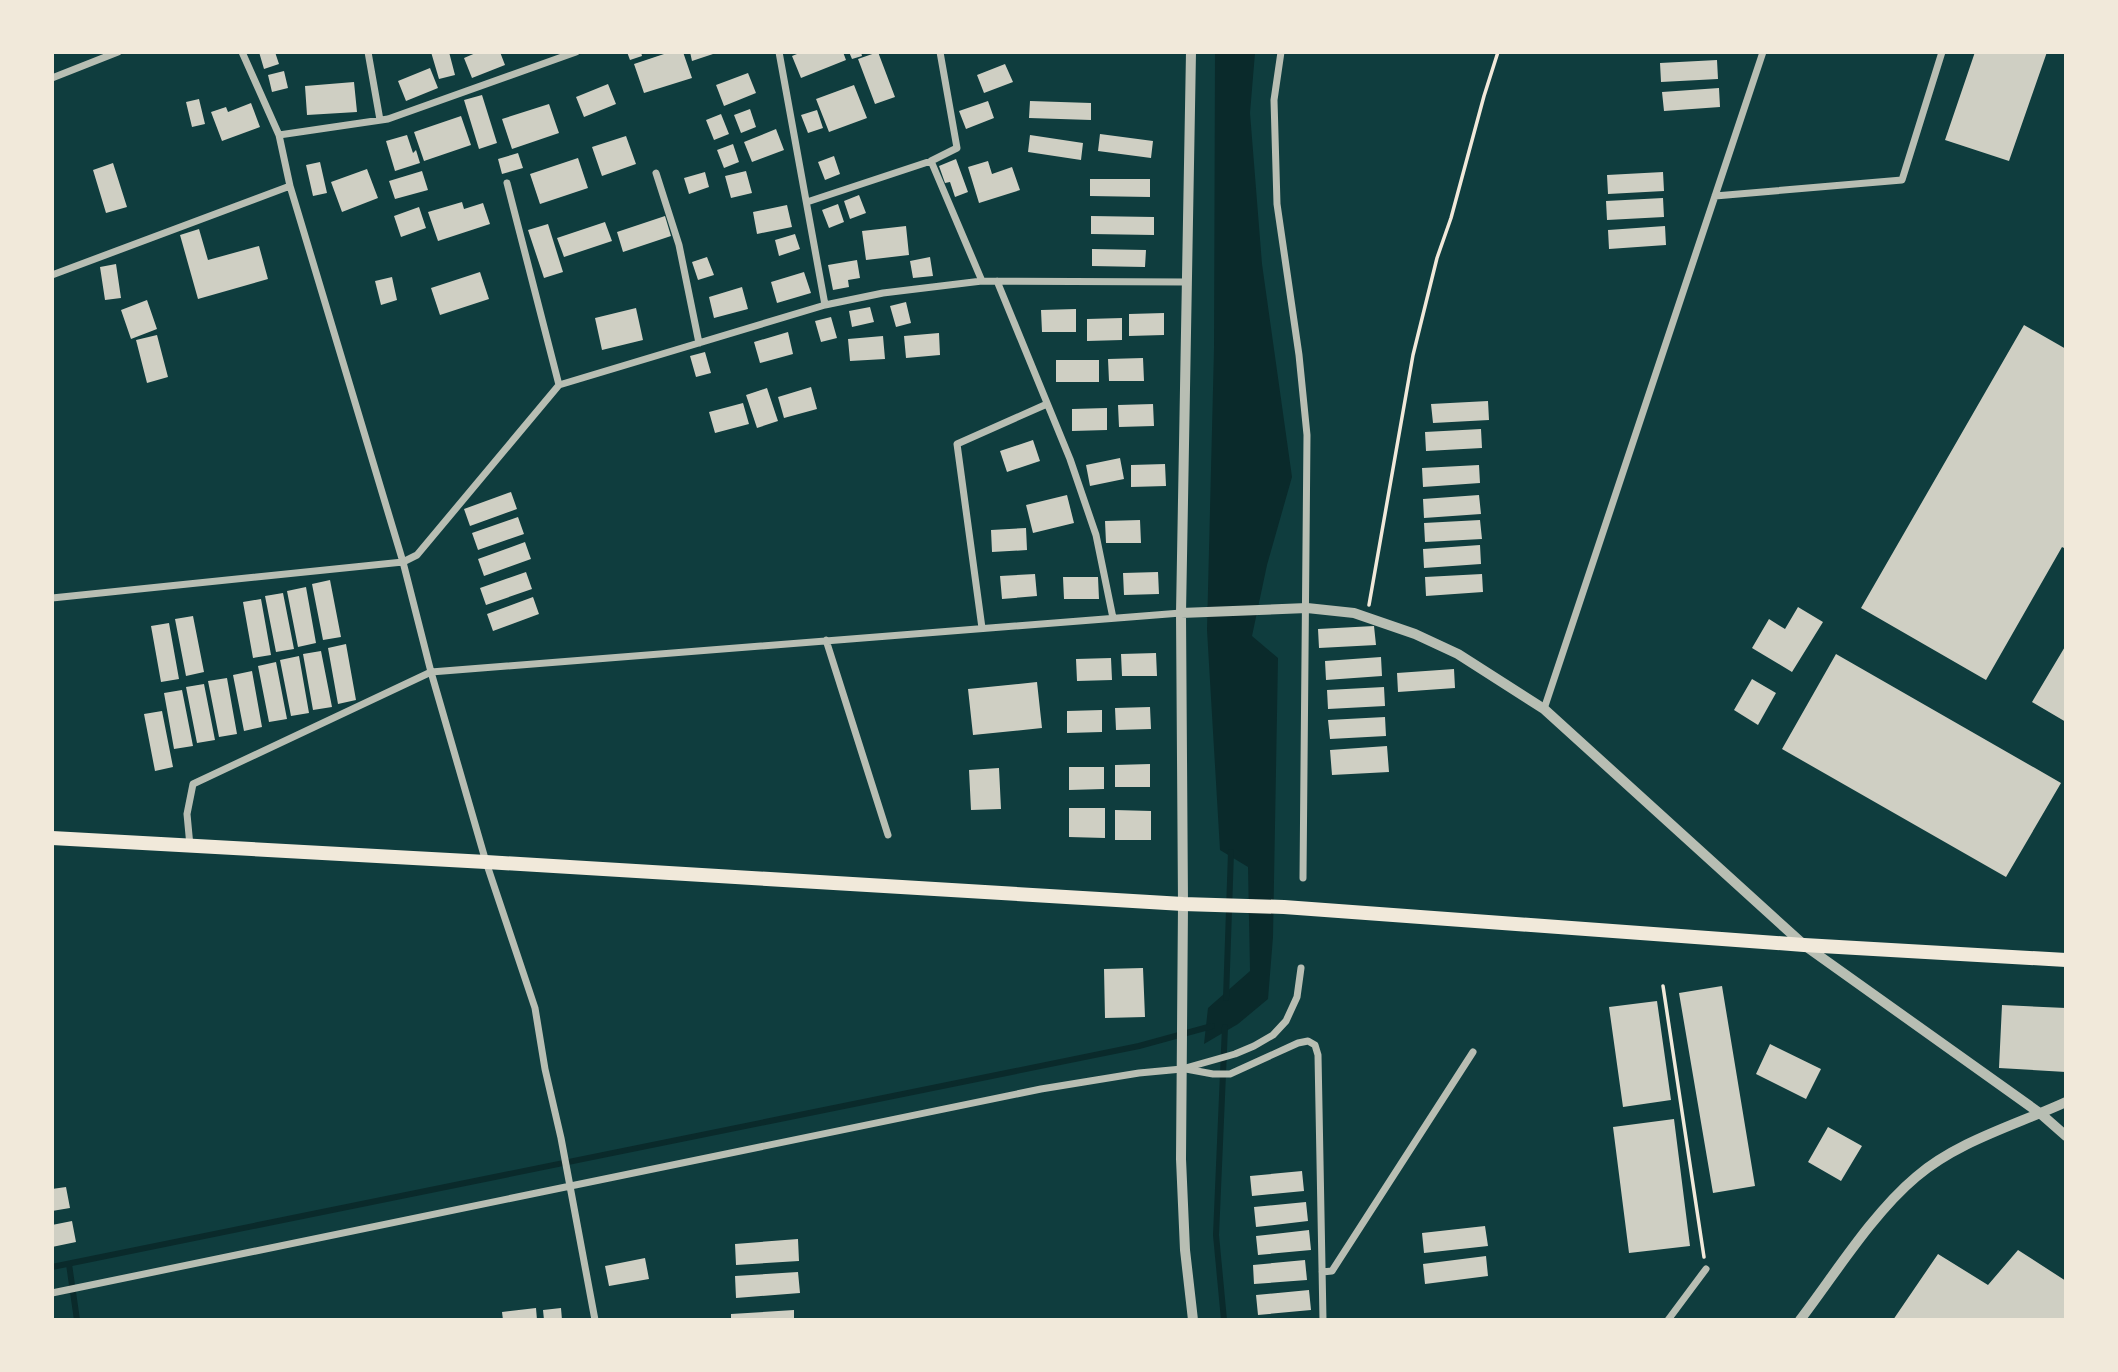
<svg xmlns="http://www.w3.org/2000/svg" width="2118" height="1372" font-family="'Playfair Display',serif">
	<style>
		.water { fill: #0a2a2b }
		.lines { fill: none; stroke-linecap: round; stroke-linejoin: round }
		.stream { stroke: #0a2a2b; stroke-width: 6 }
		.building { fill: #cfcfc3 }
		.path { stroke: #f1e9da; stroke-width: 3.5 }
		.minor { stroke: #b8beb3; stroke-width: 7 }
		.tertiary { stroke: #b8beb3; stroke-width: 10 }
		.trunk { stroke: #f1e9da; stroke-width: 14 }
	</style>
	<rect width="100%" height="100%" fill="#0f3d3e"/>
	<path class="water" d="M1215,53H1255L1250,113L1262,264L1292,477L1267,565L1252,636L1278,658L1273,937L1268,999L1238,1024L1204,1044L1208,1008L1250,971L1248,867L1220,850L1207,630L1214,349Z"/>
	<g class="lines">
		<path class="stream" d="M1226,998L1231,852
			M69,1264L77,1320
			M52,1267L1139,1046L1212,1026
			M1224,1320L1216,1235L1225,1027"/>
	</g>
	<path class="building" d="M259,52H275L279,64L264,69Z
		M431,52H449L455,75L439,79Z
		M478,52H500L505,65L472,78L464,58Z
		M627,52H641L642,56L630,60Z
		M670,52H683L692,78L644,93L634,64Z
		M690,52H716V53L692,61Z
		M802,52H843L846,60L801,78L792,56Z
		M849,52H861L862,56L852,59Z
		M878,52L895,97L875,104L858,59Z
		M1975,52H2047L2009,161L1945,140Z
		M1717,60L1718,79L1661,82L1660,63Z
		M1005,64L1013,82L984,93L977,75Z
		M430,68L438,88L406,101L398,81Z
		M284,71L288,88L272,92L268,75Z
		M748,73L756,93L724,106L716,85Z
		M354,82L357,112L307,115L305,86Z
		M608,84L616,104L584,117L576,97Z
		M854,85L867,118L829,132L816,99Z
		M1719,88L1720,107L1664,111L1662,92Z
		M482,95L497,143L479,149L464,100Z
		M199,99L205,124L192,127L186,102Z
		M988,101L994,118L966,129L959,111Z
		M1030,101L1091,103V120L1029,118Z
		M251,103L260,127L222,141L211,112L226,107L228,112Z
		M549,104L559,133L512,149L502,119Z
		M750,109L756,127L741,133L734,115Z
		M817,110L823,128L808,133L801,115Z
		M721,114L729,134L714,140L706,120Z
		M461,116L471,145L424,161L414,132Z
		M776,129L784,150L752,162L744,142Z
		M1100,134L1153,141L1151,158L1098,151Z
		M407,135L413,153L416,150L420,163L395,171L386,141Z
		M1030,135L1083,143L1081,160L1028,152Z
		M626,136L636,164L602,176L592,147Z
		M733,144L739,162L724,168L717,150Z
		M518,153L523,168L502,174L498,159Z
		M834,156L840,174L825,180L818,162Z
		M578,158L588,188L540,204L530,174Z
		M956,159L968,192L955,197L950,182L945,183L939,166Z
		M988,161L992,174L1012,167L1020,190L979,203L968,167Z
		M320,162L327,193L313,196L306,165Z
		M113,163L127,207L106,213L93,170Z
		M367,169L378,198L342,212L331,182Z
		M422,171L428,190L395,199L389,181Z
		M746,171L752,193L731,198L725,176Z
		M705,172L709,187L689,194L684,178Z
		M1663,172L1664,191L1608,194L1607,175Z
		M1090,179H1150V197L1090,196Z
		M859,195L866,213L850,219L844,201Z
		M1663,198L1664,217L1607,220L1606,201Z
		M462,202L464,209L483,203L490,224L438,241L428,212Z
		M838,204L844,222L829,228L822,210Z
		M787,205L792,227L757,234L753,212Z
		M419,207L426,228L401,237L394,216Z
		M665,216L671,236L623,252L617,232Z
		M1091,216L1154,217V235L1091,234Z
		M605,222L612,241L564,257L557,238Z
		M548,224L563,272L544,278L528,230Z
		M906,226L909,255L866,260L862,231Z
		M1665,226L1666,245L1609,249L1608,230Z
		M199,229L208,260L259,246L268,279L198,299L180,235Z
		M795,234L800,249L779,256L775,240Z
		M1092,249L1146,250L1145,267L1092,266Z
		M707,257L714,275L698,280L692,262Z
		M930,257L933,276L913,278L910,261Z
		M857,260L860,278L848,280L849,287L833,290L828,265Z
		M116,264L121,298L105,300L100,267Z
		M480,272L489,299L440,315L431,288Z
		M804,272L811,293L777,303L771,282Z
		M392,277L397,300L381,305L375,281Z
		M742,287L748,309L714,318L709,297Z
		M147,300L157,329L131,339L121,310Z
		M906,302L911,323L896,327L890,306Z
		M870,307L874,322L852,327L849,311Z
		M636,308L643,340L602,350L595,318Z
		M1076,309V332H1042L1041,310Z
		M1164,313V335L1129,336V314Z
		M831,317L837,338L821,342L815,321Z
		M1122,318V340L1087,341V319Z
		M2024,325L2066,349V549L2062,547L1986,680L1861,608Z
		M788,332L793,354L760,363L754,342Z
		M939,333L940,355L906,358L904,336Z
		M157,335L168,377L147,383L136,340Z
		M883,336L885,359L850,361L848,339Z
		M705,352L711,373L696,377L690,356Z
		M1143,358L1144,381H1109L1108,359Z
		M1056,360H1099V382H1056Z
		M811,387L817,409L784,418L778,397Z
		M767,388L778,421L757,428L746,395Z
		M1488,401L1489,420L1433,423L1431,404Z
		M743,403L749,424L715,433L709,412Z
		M1153,404L1154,426L1119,427L1118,405Z
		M1107,408V430L1072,431V409Z
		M1481,429L1482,448L1426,451L1425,432Z
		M1033,440L1040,461L1007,472L1000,451Z
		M1120,458L1124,479L1090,486L1086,465Z
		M1165,464L1166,486L1131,487V465Z
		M1479,465L1480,483L1423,487L1422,468Z
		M511,492L517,509L470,526L464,509Z
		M1067,495L1074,523L1033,533L1026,505Z
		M1479,495L1481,514L1424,518L1423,499Z
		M518,517L524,534L478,550L472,533Z
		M1140,520L1141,543H1106L1105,521Z
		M1480,520L1482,539L1425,542L1424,523Z
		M1026,528L1027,550L992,552L991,530Z
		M525,542L531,559L484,576L478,559Z
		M1480,545L1481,564L1424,568L1423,549Z
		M526,572L532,589L486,605L480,588Z
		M1158,572L1159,594L1124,595L1123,573Z
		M1035,574L1037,596L1002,599L1000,576Z
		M1482,574L1483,592L1426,596L1425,577Z
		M1063,577H1098L1099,599H1064Z
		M330,580L341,637L323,640L312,584Z
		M306,587L316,643L298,647L287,591Z
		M283,593L294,649L276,652L265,596Z
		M533,597L539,614L493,631L487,614Z
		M261,599L271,655L253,658L243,602Z
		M1798,607L1823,622L1792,672L1752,648L1769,619L1785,629Z
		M193,616L204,672L186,676L175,619Z
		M169,623L179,679L161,682L151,626Z
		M1374,626L1376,645L1319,648L1318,629Z
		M346,644L356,700L338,704L328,648Z
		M2066,645V722L2032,702Z
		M321,651L332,707L313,710L303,654Z
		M1156,653L1157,676H1122L1121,654Z
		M1836,654L2061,783L2006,877L1782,749Z
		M299,656L309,713L291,716L280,660Z
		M1381,657L1382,676L1326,680L1325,661Z
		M1111,658L1112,680L1077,681L1076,659Z
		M276,662L287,719L269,722L258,666Z
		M1454,669L1455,688L1398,692L1397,673Z
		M252,671L262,727L244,731L233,675Z
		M227,678L237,734L219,737L208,681Z
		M1752,679L1776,693L1758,725L1734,710Z
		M1037,682L1042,728L973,735L968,689Z
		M204,684L215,740L197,743L186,687Z
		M1384,687L1385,706L1328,709L1327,690Z
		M182,690L193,746L174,749L164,693Z
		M1150,707L1151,729L1116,730L1115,708Z
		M1102,710V732L1067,733V711Z
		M162,711L173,767L155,771L144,714Z
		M1385,717L1386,736L1330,739L1328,720Z
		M1387,746L1389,772L1332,775L1330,750Z
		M1150,764V787H1115V765Z
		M1069,767H1104V789L1069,790Z
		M999,768L1001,809L971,810L969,770Z
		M1069,808H1105V838L1069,837Z
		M1115,810L1151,811V840H1115Z
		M1143,968L1145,1017L1105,1018L1104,969Z
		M1722,986L1755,1186L1713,1193L1679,993Z
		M1657,1001L1671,1100L1623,1107L1609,1007Z
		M2002,1005L2066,1008V1072L1999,1068Z
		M1770,1044L1821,1069L1806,1099L1756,1074Z
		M1674,1119L1690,1246L1629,1253L1613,1127Z
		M1828,1127L1862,1146L1841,1181L1808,1162Z
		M1302,1171L1304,1191L1252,1196L1250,1176Z
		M66,1187L70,1208L52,1211V1189Z
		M1306,1202L1308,1221L1256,1227L1254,1207Z
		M72,1221L76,1242L52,1247V1225Z
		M1485,1226L1488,1246L1424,1253L1422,1233Z
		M1309,1230L1311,1250L1258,1255L1256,1236Z
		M798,1239L799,1261L736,1265L735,1244Z
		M2018,1250L2066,1281V1320H1893L1938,1254L1988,1285Z
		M1486,1256L1488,1276L1425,1284L1423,1264Z
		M645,1258L649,1279L609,1286L605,1266Z
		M1305,1260L1307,1280L1254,1284L1253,1265Z
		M798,1272L800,1293L736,1298L735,1276Z
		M1309,1290L1311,1310L1258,1315L1256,1295Z
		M536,1308L537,1320H503L502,1312Z
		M561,1308L562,1320H544L543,1310Z
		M794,1310V1320H731V1314Z"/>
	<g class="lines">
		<path class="path" d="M1369,605L1413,355L1437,258L1451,218L1484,96L1498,52
			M1663,986L1704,1257"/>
		<path class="minor" d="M242,52L279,135L290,186L403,562L431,672L486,862L535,1008L545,1069L561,1138L595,1320
			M368,52L380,120
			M779,52L825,305
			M940,52L957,148L931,161L982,281
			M1281,52L1274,100L1277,204L1299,355L1307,435L1303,878
			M52,78L118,52
			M279,135L388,119L576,52
			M656,173L679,245L699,343
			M507,183L559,385
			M1715,196L1902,180L1942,52
			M807,202L931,161
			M52,275L290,186
			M997,281L1070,459L1096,535L1113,618
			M52,598L403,562L417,555L559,385L825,305L883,293L982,281L1187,282
			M982,628L957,444L1047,404
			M826,640L888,835
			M1544,709L1763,52
			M190,846L187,814L193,784L431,672L1181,613
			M1186,1069L1213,1074H1230L1298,1043L1308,1041L1315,1045L1318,1055L1323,1320
			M1322,1272L1332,1271L1473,1052
			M52,1293L1041,1089L1139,1073L1182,1069L1235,1054L1254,1046L1273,1035L1286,1021L1297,997L1301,968
			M1668,1320L1706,1269"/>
		<path class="tertiary" d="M1191,52L1181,613L1183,904L1181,1159L1185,1250L1193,1320
			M1181,613L1307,608L1354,613L1415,634L1458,654L1544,709L1804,945L2041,1114L2066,1136
			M1800,1320C1835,1274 1873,1213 1916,1177C1958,1141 2016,1125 2066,1102"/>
		<path class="trunk" d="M52,838L486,862L1183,904L1284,907L1804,945L2066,960"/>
	</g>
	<rect width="2118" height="1372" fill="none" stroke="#f1e9da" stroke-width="108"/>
</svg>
